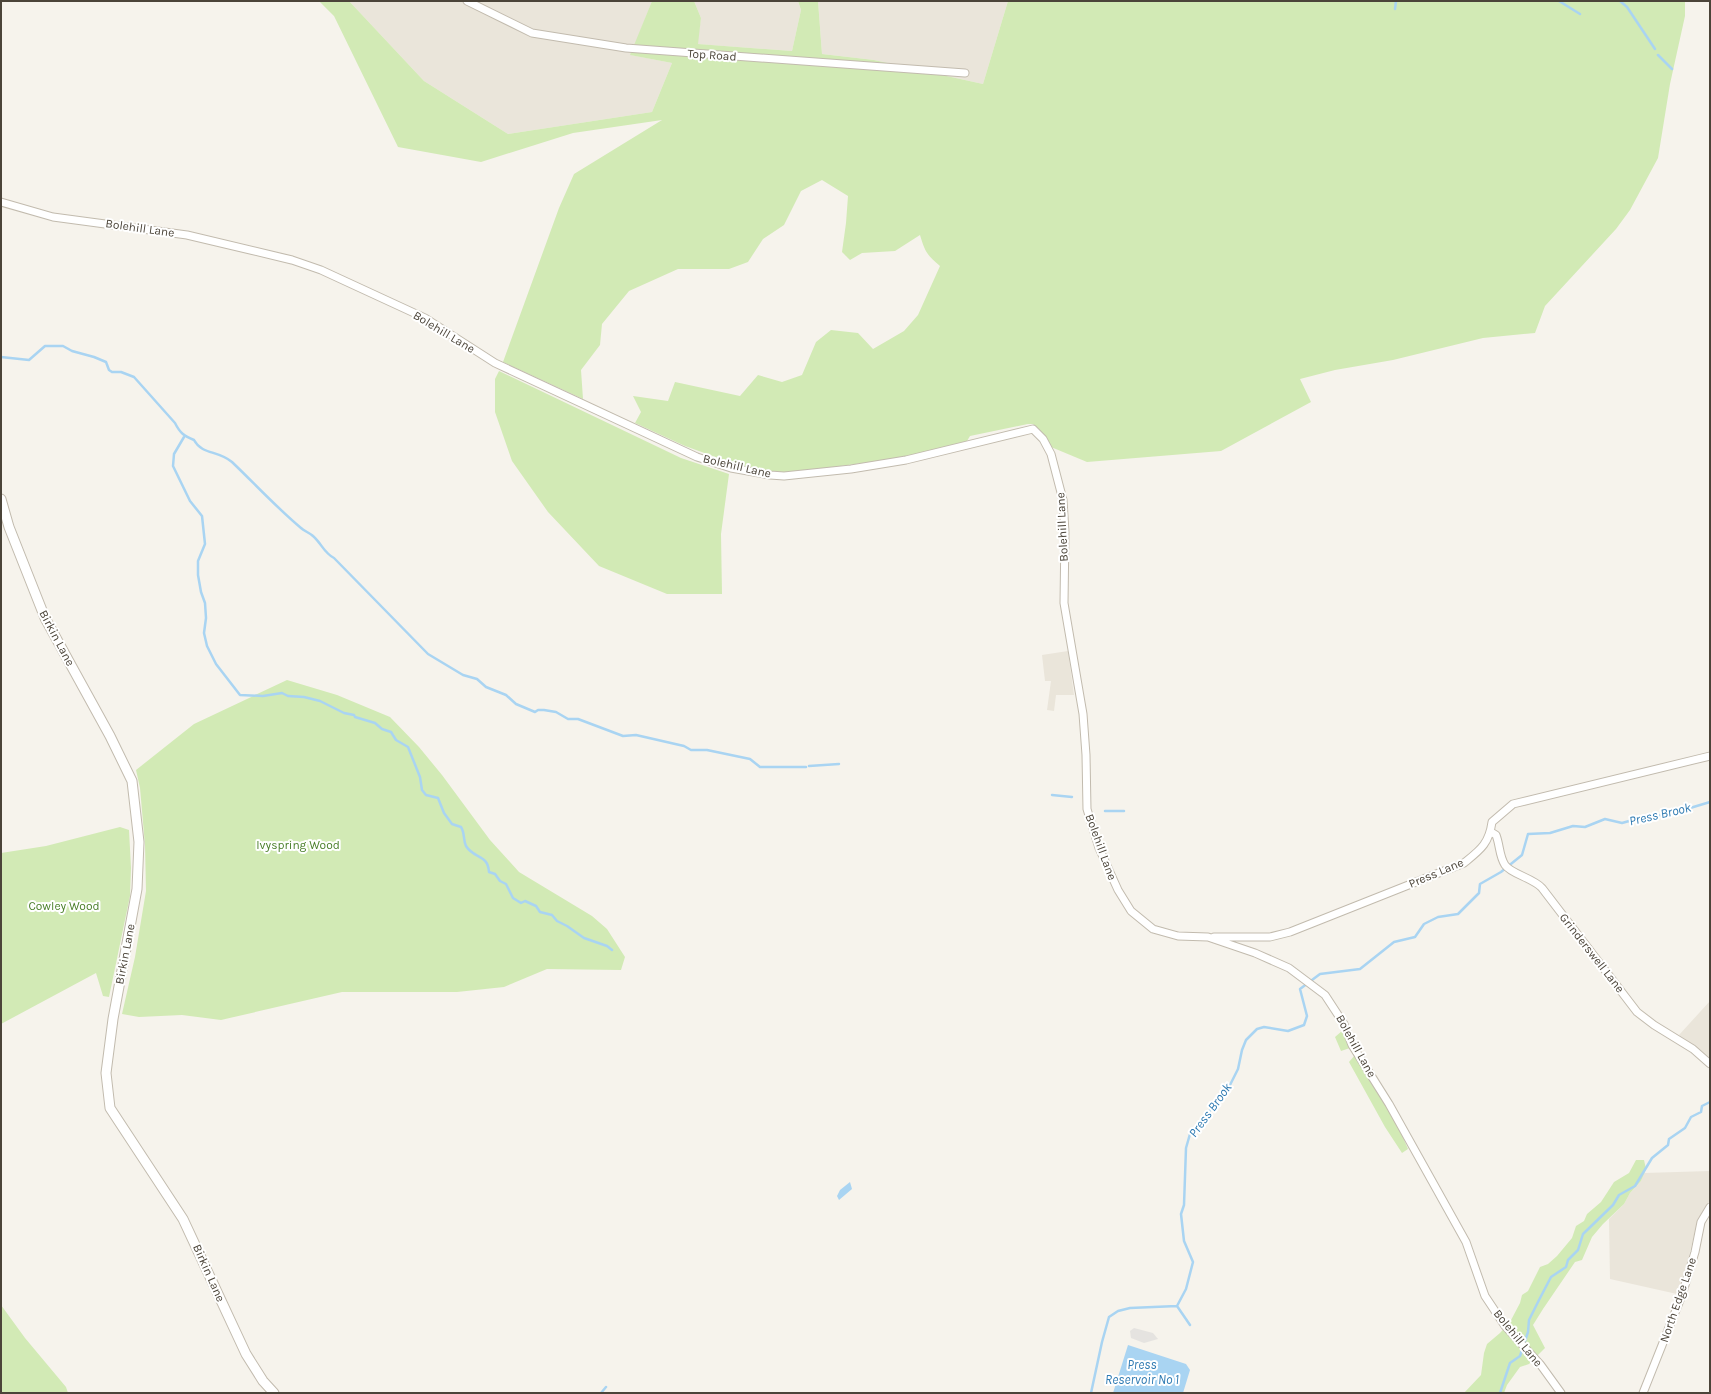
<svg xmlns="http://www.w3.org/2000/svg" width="1711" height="1394" font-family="Karla,sans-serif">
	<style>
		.residential { fill: #eae5da }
		.green { fill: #d2eab5 }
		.parking { fill: #e5e3e0 }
		.water { fill: #a9d4f2 }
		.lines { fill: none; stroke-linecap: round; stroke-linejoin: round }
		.stream { stroke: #a9d4f2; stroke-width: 2.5 }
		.minor-casing { stroke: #c2bbae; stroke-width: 9 }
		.tertiary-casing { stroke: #c2bbae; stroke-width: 11 }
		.minor { stroke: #fff; stroke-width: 7 }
		.tertiary { stroke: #fff; stroke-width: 9 }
		.labels { text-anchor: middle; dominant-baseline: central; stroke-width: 4; stroke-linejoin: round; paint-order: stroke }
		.street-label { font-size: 12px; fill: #4b4439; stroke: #fff }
		.park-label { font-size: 12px; fill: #4a7f2a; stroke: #fff }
		.water-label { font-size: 13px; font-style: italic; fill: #2e7ab2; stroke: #fff }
	</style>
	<rect width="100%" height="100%" fill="#f6f3ec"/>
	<path class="residential" d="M349,1H652L631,55L672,63L652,112L508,134L424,81Z
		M694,1H798L801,10L792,51L697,44L701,18Z
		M818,1H1008L983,84L874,60L822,54Z
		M1068,651L1074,695H1056L1054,711L1047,710L1051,681H1045L1042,655Z
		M1710,1001V1058L1679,1035Z
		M1710,1171V1200L1698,1219L1688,1260L1677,1294L1610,1279L1609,1219L1624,1204L1630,1193L1641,1181L1644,1173Z"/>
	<path class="green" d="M319,1H349L424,81L508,134L652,112L672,63L630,55L652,1H694L701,18L698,44L792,51L801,10L798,1H818L822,54L874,60L983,84L1008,1H1685V16L1670,84L1658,158L1630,210L1616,229L1545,306L1535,333L1483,338L1393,360L1335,370L1300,379L1311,402L1221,451L1087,462L1051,447L1043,434L1033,424H1028L970,436L967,441L906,457L783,474L743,467L685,446L635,423L641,412L633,396L668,401L675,382L740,396L758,375L782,382L802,375L816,342L831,330L858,333L873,349L904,331L918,315L940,266C927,255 925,252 920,235L895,251L862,253L850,260L842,252L846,223L848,196L822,180L801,191L784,225L763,239L748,262L729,269H678L629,291L602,324L600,345L581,370L583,399L503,362L559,208L574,174L662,120L573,133L481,162L398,147L334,16Z
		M499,371L681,458L729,474L721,534L722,594H667L599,566L548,512L512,461L495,412V379Z
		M287,680L337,695L390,717L419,747L442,775L490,840L519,872L592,916L607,929L625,957L621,970L547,969L504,987L457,992H342L221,1020L182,1015L139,1017L122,1014L135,957L146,891L145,845L140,788L136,770L194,724Z
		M120,827L129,830L131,868L130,896L109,997L103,996L96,973L1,1024V853L46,846Z
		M1342,1031L1350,1048L1341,1051L1335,1037Z
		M1355,1055L1395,1119L1408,1149L1402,1153L1385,1127L1349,1062Z
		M1636,1160H1644L1646,1169L1641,1181L1630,1193L1624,1204L1603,1224L1592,1237L1582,1260L1575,1262L1543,1309L1533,1325L1545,1348L1529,1364L1520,1367L1507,1385L1504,1393H1464L1481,1375L1484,1353L1487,1344L1500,1333L1510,1322L1520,1303L1522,1295L1528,1291L1540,1267L1548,1264L1557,1256L1572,1238L1576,1226L1584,1221L1587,1214L1601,1202L1614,1182L1629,1173Z
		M1,1305L25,1338L66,1387L68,1393H1Z"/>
	<path class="parking" d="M1134,1328L1153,1333L1158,1339L1144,1343L1131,1338L1130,1331Z"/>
	<path class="water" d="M850,1182L852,1189L839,1200L837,1196L840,1190Z
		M1128,1345L1186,1364L1190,1370L1183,1393H1113Z"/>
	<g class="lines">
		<path class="stream" d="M1559,1L1580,14
			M1620,1L1627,7L1655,49
			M1395,9L1396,1
			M1658,55L1672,69
			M1,357L29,360L45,346H63L72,351L94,357L106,362L109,370L112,372H121L134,377L175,423C180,433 184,436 194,440C202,455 218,450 232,462C255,484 276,507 301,528C304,531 310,533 313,536C322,544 324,553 334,558L428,654L463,675L477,679L486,687L506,695L516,704L535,712L538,710H544L556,712L568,719H578L623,736L636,735L684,746L691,750H707L750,759L760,767H806
			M184,437L174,454L173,466L190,501L202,516L205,544L198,561V575L201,592L205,603L206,618L204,633L207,646L216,664L240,695L263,696L282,693L288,696L304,697L320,701L344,713L354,715L355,717L375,723L382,729L391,732L396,740L408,747L420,777L422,790L426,795L438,798L444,813L452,824L461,827C465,833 463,840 466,846C474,859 488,854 489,872L495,874L500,881L506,884L513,898L521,903L525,901L536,906L540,912L552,915L557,921L567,926L584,938L607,946L612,950
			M809,766L839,764
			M1052,795L1072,797
			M1105,811H1124
			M1177,1306L1186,1289L1193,1262L1184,1241L1181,1214L1184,1205L1186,1148L1190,1134L1228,1089L1238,1069L1242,1050L1246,1040L1257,1029L1264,1027L1288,1031L1304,1025L1307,1016L1300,989L1320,974L1360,969L1394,942L1415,937L1424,924L1438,917L1458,914L1479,893L1480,884L1501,872L1522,855L1528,834L1550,833L1573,826L1585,827L1605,819L1622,823L1647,816L1667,815L1710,802
			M1177,1306L1190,1325
			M601,1393L606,1387
			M1091,1393L1102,1342L1109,1317L1118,1311L1130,1308L1177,1306
			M1500,1393L1510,1363L1520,1356L1528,1332L1529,1320L1539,1300L1551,1277L1566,1267L1568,1260L1578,1250L1583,1234L1613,1205L1619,1195L1635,1186L1652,1158L1668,1145L1669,1139L1685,1128L1691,1117L1701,1112L1702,1106L1710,1102"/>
		<g class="minor-casing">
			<path id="minor" d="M467,1L532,33L626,48L965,73
				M1,202L53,217L187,235L292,260L321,270L425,318L495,363L697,457L731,468L770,475L784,476L851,469L906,460L1033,429L1043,439L1051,454L1063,500L1065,532L1064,603L1083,714L1086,755L1087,809L1099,848L1118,890L1131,911L1153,929L1178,936L1208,937L1255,953L1289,968L1325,995L1344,1024L1352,1045L1389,1104L1466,1242L1485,1296L1505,1326L1540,1364L1561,1393
				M1491,832L1496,835C1500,845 1499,856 1505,865C1511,874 1533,878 1542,888L1637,1012L1654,1025L1693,1049L1710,1064
				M1214,937H1270L1290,932L1464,863C1480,850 1489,844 1492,822L1513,804L1710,756
				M1643,1393L1682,1295L1695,1252L1701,1222L1710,1207"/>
		</g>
		<g class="tertiary-casing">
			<path id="tertiary" d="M1,499L9,527L45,618L110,736L132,781L139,842L137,889L113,1019L106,1073L110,1108L183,1219L246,1354L263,1381L274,1393"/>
		</g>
		<use href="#minor" class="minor"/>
		<use href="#tertiary" class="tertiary"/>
	</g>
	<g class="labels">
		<g class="street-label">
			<text transform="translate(712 55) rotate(4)">Top Road</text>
			<text transform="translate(140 228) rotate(8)">Bolehill Lane</text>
			<text transform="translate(444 332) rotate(31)">Bolehill Lane</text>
			<text transform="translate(737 466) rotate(13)">Bolehill Lane</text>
			<text transform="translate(1062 527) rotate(-93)">Bolehill Lane</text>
			<text transform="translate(57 638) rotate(62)">Birkin Lane</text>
			<text transform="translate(1101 847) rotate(70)">Bolehill Lane</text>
			<text transform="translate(1436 873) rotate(-23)">Press Lane</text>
			<text transform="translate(1592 953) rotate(52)">Grinderswell Lane</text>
			<text transform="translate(125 954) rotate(-79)">Birkin Lane</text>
			<text transform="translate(1356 1046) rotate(61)">Bolehill Lane</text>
			<text transform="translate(209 1273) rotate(66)">Birkin Lane</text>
			<text transform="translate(1678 1300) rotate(-71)">North Edge Lane</text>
			<text transform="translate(1518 1338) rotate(51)">Bolehill Lane</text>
		</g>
		<g class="park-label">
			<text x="298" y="845">Ivyspring Wood</text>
			<text x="64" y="906">Cowley Wood</text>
		</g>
		<g class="water-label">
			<text transform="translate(1660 814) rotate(-13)">Press Brook</text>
			<text transform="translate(1210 1110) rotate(-54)">Press Brook</text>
			<text x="1142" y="1364">Press<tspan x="1142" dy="15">Reservoir No 1</tspan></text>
		</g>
	</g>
	<rect width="1711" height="1394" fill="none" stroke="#4b4439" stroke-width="4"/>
</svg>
